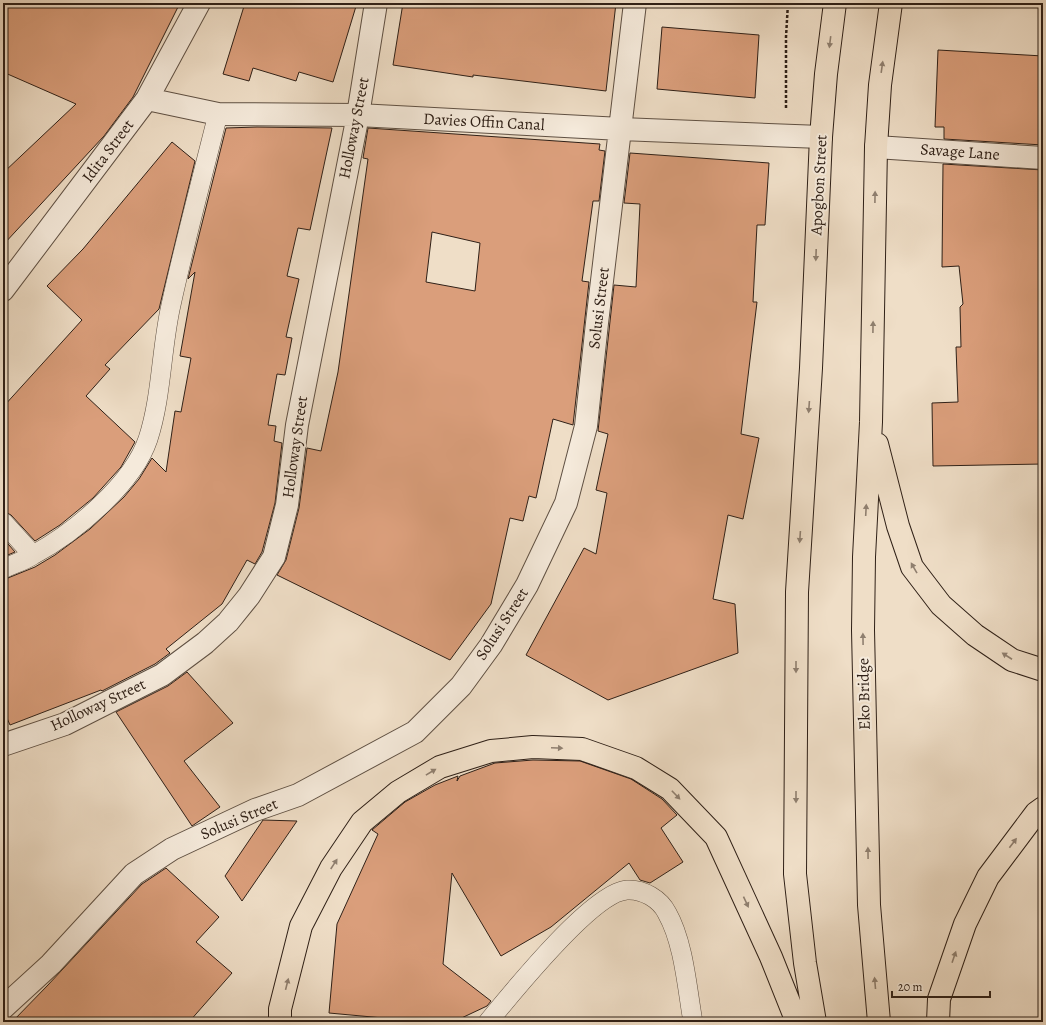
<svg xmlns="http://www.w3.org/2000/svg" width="1046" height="1025" font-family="Alegreya,serif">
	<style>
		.building { fill: #da9e7b; stroke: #2f2017; fill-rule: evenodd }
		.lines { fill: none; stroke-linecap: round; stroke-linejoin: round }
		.service-casing { stroke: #5f5043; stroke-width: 20 }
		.minor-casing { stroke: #5f5043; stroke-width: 24 }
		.motorway-casing { stroke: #2f2017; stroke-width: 24 }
		.path { stroke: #2f2017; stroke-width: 2.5; stroke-dasharray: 3 2; stroke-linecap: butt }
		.service { stroke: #f5eadb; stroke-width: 19 }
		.minor { stroke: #f5eadb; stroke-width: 22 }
		.motorway { stroke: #efdec7; stroke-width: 22 }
		.oneway { fill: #8f7f6f }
		.labels { text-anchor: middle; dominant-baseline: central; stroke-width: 4; stroke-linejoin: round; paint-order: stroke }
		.street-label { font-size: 16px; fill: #2f2017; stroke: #f5eadb }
	</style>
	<rect width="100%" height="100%" fill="#efdec7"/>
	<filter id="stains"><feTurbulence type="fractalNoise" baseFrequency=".005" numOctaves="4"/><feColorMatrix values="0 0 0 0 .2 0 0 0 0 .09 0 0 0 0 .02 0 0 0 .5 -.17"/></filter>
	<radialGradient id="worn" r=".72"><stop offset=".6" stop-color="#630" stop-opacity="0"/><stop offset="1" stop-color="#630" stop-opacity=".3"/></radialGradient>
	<path class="building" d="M3,3H180L133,97L104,136L3,245V173L76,104L3,72Z
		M245,3H357L333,82L299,72L296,81L253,68L249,81L223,74Z
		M403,3H616L606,91L473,75V77L393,65Z
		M662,27L759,35L755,98L657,89Z
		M938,50L1043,56V145L944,139V127H935Z
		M257,127L332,128L310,230L298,228L287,276L299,279L286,337L292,338L285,375L277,374L268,425L276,426L274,441L282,443L275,503L262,552L255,564L247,560L222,604L166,649L170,653L155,664L102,691L101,690L10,725L3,709V580L35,567L55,555L90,529L124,497L139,479L152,458L166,472L175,411L181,412L191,358L180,356L195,272L188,279L226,128Z
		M368,128L600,144L599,150L605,151L599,201H593L582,281L589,282L573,425L553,419L536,498L529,496L523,521L510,518L491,604L450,660L277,575L286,560L299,508L307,448L321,451L338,372L368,159L363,158ZM432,232L480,243L475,291L426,282Z
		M172,142L195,161L159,309L105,365L110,369L86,396L135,442L121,467L93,498L60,525L35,541L11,515L3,511V407L82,320L47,286L83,249Z
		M630,153L769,163L765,225H757L753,302H757L741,434L759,438L743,519L728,515L713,599L735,604L738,653L608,700L526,655L584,548L596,554L607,493L596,490L608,434L598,431L614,285L636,287L640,204L624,203Z
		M943,164L1043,170V464L933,466L932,403L958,402L956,347H961L960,307L963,304L959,266L942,267Z
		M3,538L15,552L3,557Z
		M187,672L233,723L184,761L220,807L192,826L116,712L168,686Z
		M533,760L580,761L631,779L662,799L677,815L661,828L683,862L650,883L640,880L629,863L551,927L501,956L452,873L443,964L491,1001L487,1006L453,1022H394V1019L329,1013L337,924L378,834L372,830L405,802L435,785L458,776L457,781L460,776L495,763Z
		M263,820L297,821L242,901L225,876Z
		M166,868L219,917L196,942L232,973L189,1022H12L48,985L142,884Z"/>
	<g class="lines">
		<g class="service-casing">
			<path id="service" d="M3,522L33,555
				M3,569C13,564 24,561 33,555C74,533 133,484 148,439C162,396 161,349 171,305C185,241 202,178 218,114
				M488,1022C511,994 593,892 627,890C643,889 660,899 667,913C684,943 687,988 693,1022"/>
		</g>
		<g class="minor-casing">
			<path id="minor" d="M147,99L218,114L358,115L621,129L821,137
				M876,147L1043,158
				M3,290L147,99L199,3
				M3,745L65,724L162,675L205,643L228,622L249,596L274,557L287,505L297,425L358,115L376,3
				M3,1008L51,964L134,874L172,849L255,810L298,795L415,732L461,686L491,645L527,585L566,503L586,426L597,323L635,3"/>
		</g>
		<g class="motorway-casing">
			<path id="motorway" d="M877,444L898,526L912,567L941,605L975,635L1012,660L1043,670
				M280,1022V1009L301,926L331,868L362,822L398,792L440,767L491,751L533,747L582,749L636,768L670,789L716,837L771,957L797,1022
				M815,1022L805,963L795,874L797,592L811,368L821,137L826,74L835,3
				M879,1022L869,905L863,630L864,557L871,422L876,147L880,85L891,3
				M938,1022L939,999L965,924L988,877L1036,813L1043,808"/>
		</g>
		<path class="path" d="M786,108V37L788,3"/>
		<use href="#service" class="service"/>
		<use href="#minor" class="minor"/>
		<use href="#motorway" class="motorway"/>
	</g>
	<defs><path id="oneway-solid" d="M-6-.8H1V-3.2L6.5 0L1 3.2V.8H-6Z"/></defs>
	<g class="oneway">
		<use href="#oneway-solid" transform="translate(830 42) rotate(97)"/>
		<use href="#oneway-solid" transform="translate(882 67) rotate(-82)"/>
		<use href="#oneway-solid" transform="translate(875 197) rotate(-89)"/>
		<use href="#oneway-solid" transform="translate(816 255) rotate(92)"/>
		<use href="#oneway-solid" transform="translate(873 327) rotate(-89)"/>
		<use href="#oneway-solid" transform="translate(809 407) rotate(94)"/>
		<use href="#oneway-solid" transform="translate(866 510) rotate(-87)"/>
		<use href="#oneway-solid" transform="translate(800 537) rotate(94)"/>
		<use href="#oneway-solid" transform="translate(914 568) rotate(-120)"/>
		<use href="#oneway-solid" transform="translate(863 639) rotate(-91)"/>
		<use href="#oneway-solid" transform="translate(1007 656) rotate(-147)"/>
		<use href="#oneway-solid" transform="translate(796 667) rotate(90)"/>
		<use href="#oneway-solid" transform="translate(557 748) rotate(3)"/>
		<use href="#oneway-solid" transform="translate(431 772) rotate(-31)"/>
		<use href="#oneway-solid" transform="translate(676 795) rotate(46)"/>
		<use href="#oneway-solid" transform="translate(796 797) rotate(90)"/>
		<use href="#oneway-solid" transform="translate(1013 843) rotate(-53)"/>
		<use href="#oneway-solid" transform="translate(868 853) rotate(-91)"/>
		<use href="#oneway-solid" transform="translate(334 864) rotate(-57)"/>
		<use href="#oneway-solid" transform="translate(746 902) rotate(65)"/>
		<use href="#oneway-solid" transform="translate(954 957) rotate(-71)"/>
		<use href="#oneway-solid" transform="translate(875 983) rotate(-95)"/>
		<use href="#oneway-solid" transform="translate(287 984) rotate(-76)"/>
	</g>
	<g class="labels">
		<g class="street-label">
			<text transform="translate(484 122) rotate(3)">Davies Offin Canal</text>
			<text transform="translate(354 128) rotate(-79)">Holloway Street</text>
			<text transform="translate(108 151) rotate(-53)">Idita Street</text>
			<text transform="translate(960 152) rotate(4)">Savage Lane</text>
			<text transform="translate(819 185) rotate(-87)">Apogbon Street</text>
			<text transform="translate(599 308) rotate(-83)">Solusi Street</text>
			<text transform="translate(295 447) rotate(-82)">Holloway Street</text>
			<text transform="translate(502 624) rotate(-57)">Solusi Street</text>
			<text transform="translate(864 694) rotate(-91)">Eko Bridge</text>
			<text transform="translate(98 705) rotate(-25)">Holloway Street</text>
			<text transform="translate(239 819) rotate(-23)">Solusi Street</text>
		</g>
	</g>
	<rect width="1046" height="1025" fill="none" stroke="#efdec7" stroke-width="16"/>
	<rect x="4" y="4" width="1038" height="1017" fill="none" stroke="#2f2017" stroke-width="2"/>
	<rect x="8" y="8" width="1030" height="1009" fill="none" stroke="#2f2017"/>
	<path d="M892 991v6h98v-6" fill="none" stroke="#2f2017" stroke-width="2"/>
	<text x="898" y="991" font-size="12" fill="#2f2017" stroke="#f5eadb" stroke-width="3" paint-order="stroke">20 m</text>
	<rect width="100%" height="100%" filter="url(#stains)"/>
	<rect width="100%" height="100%" fill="url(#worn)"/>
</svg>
